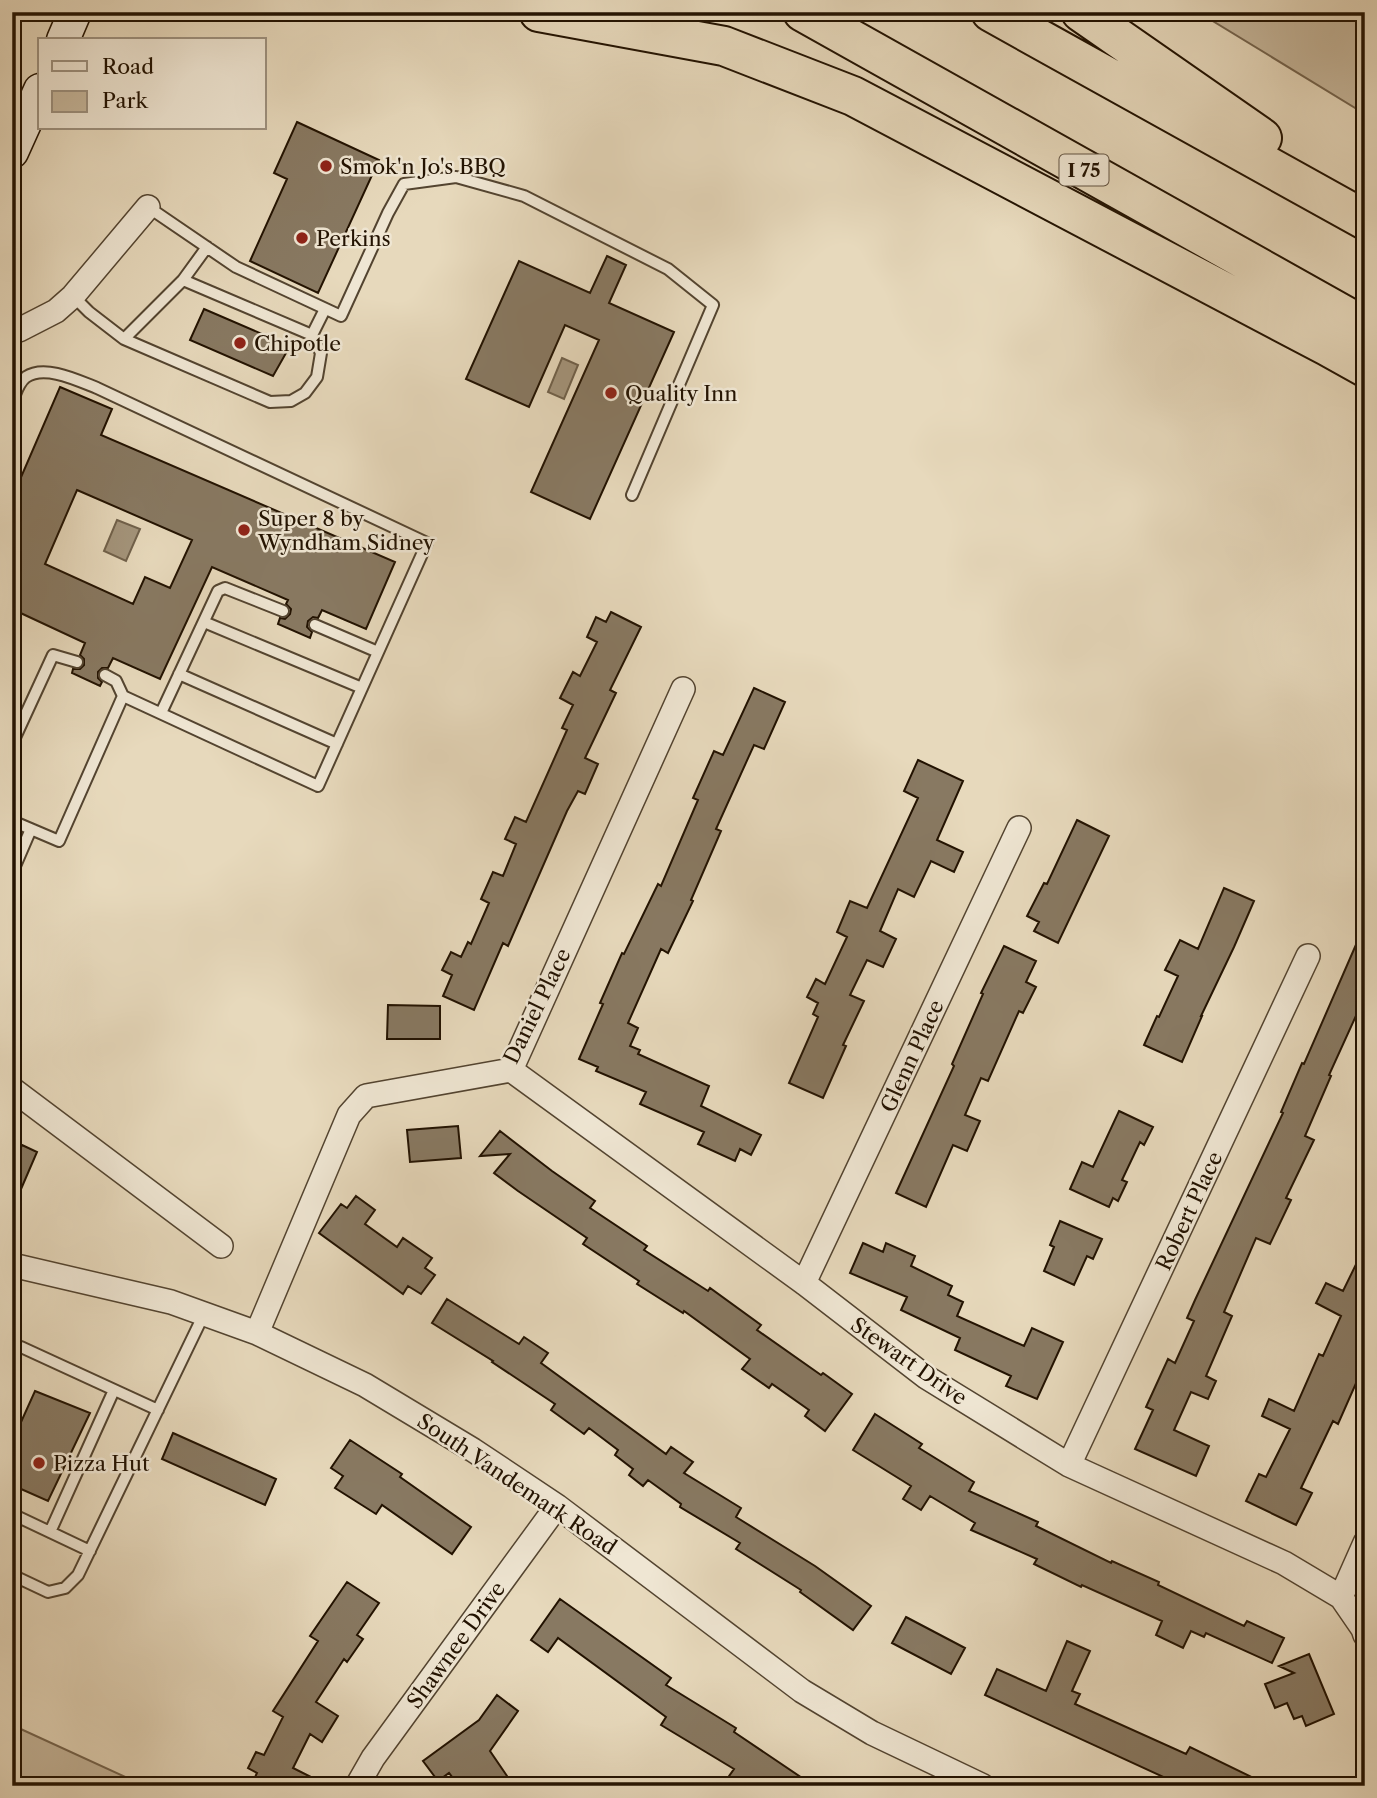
<svg xmlns="http://www.w3.org/2000/svg" width="1377" height="1798" font-family="'Libre Caslon Text',serif">
	<style>
		.green { fill: #c6b79c; stroke: #74644e; stroke-width: 2 }
		.water { fill: #a4957c; stroke: #70614b; stroke-width: 2 }
		.building { fill: #887962; stroke: #221201; stroke-width: 2; fill-rule: evenodd }
		.lines { fill: none; stroke-linecap: round; stroke-linejoin: round }
		.lane-casing { stroke: #534430; stroke-width: 14 }
		.street-casing { stroke: #534430; stroke-width: 26 }
		.secondary-casing { stroke: #221201; stroke-width: 35 }
		.highway-casing { stroke: #221201; stroke-width: 42 }
		.lane { stroke: #efe6d3; stroke-width: 10 }
		.street { stroke: #efe6d3; stroke-width: 23 }
		.secondary { stroke: #efe6d3; stroke-width: 32 }
		.highway { stroke: #e7d9bc; stroke-width: 38 }
		.poi-dot { fill: #8f2418; stroke: #efe6d3; stroke-width: 2.5 }
		.labels { text-anchor: middle; dominant-baseline: central; stroke-width: 5; stroke-linejoin: round; paint-order: stroke }
		.shield { fill: #efe6d3; stroke: #605240; stroke-width: 2 }
		.shield-label { font-size: 19px; font-weight: bold; fill: #221201 }
		.poi-label { font-size: 21px; fill: #221201; stroke: #efe6d3; text-anchor: start }
		.street-label { font-size: 21px; fill: #221201; stroke: #efe6d3 }
	</style>
	<rect width="100%" height="100%" fill="#e7d9bc"/>
	<filter id="stains"><feTurbulence type="fractalNoise" baseFrequency=".00286" numOctaves="4"/><feColorMatrix values="0 0 0 0 .2 0 0 0 0 .09 0 0 0 0 .02 0 0 0 .5 -.17"/></filter>
	<radialGradient id="worn" r=".72"><stop offset=".6" stop-color="#630" stop-opacity="0"/><stop offset="1" stop-color="#630" stop-opacity=".3"/></radialGradient>
	<path class="green" d="M1198,12H1365V114Z
		M12,1725L145,1786H12Z"/>
	<path class="water" d="M562,358L578,365L564,399L548,392Z
		M117,520L140,529L126,561L104,551Z"/>
	<path class="building" d="M297,122L379,160L318,293L250,261L287,179L274,173Z
		M607,256L626,265L609,303L674,332L590,519L531,492L599,340L565,325L529,407L466,379L519,261L590,293Z
		M204,309L290,346L273,376L190,340Z
		M60,387L112,409L101,435L395,562L366,629L322,610L318,618L313,617L308,621L307,627L312,632L310,638L278,624L280,618L285,619L290,614L291,609L286,604L288,600L212,567L160,679L113,658L108,668H102L98,672V678L102,682L100,686L72,673L73,669H80L84,665V659L80,655L85,643L12,609V498ZM77,490L192,540L170,588L145,577L133,604L45,564Z
		M611,612L641,627L610,690L616,693L585,758L598,764L585,794L578,791L567,811L508,946L503,943L474,1010L443,996L452,975L442,970L451,952L461,957L468,942L471,944L489,903L481,899L493,872L503,876L516,844L505,839L515,817L526,822L567,730L562,728L573,705L560,698L573,672L580,676L597,642L587,637L596,617L606,622Z
		M754,688L785,702L764,749L754,745L716,829L721,831L691,900L693,901L668,953L661,949L628,1023L638,1028L630,1046L640,1050L638,1054L709,1086L701,1106L761,1135L751,1155L740,1149L735,1161L698,1144L704,1132L640,1104L646,1092L596,1071L598,1067L579,1059L603,1004L600,1003L622,953L624,954L658,884L661,886L698,800L693,798L714,751L723,755Z
		M918,760L963,781L937,840L963,852L954,872L931,861L914,897L898,889L880,931L896,939L883,967L867,960L850,995L864,1001L843,1045L846,1046L823,1098L789,1083L818,1017L813,1014L818,1003L807,997L816,979L825,984L847,937L837,932L850,901L867,908L918,798L904,791Z
		M1077,820L1109,836L1058,943L1034,931L1039,922L1027,916L1044,883L1047,884Z
		M1224,888L1254,901L1234,947L1201,1016H1202L1182,1062L1144,1045L1157,1016L1159,1017L1178,976L1165,970L1180,940L1198,949Z
		M1365,924V996L1329,1075L1331,1076L1305,1136L1314,1140L1286,1198L1291,1200L1270,1244L1256,1238L1224,1312L1232,1316L1206,1376L1216,1381L1208,1399L1191,1392L1174,1430L1209,1446L1196,1476L1135,1449L1153,1410L1146,1407L1168,1359L1175,1363L1194,1321L1187,1318L1195,1300L1283,1113L1281,1112L1302,1063L1304,1064Z
		M1004,946L1036,961L1026,982L1036,987L1023,1013L1019,1011L988,1081L981,1078L965,1115L980,1121L967,1151L953,1145L926,1207L896,1193L954,1066L952,1064L983,994L981,993Z
		M388,1005L440,1006V1039H387Z
		M1119,1111L1153,1127L1144,1145L1140,1142L1122,1180L1127,1182L1118,1201L1113,1198L1109,1207L1070,1189L1082,1162L1093,1167Z
		M458,1126L461,1158L410,1162L407,1130Z
		M500,1131L552,1171L595,1201L590,1208L647,1246L644,1250L708,1291L710,1288L761,1325L757,1330L821,1375L823,1373L852,1394L825,1431L805,1416L809,1410L772,1384L769,1388L742,1369L750,1359L684,1311L683,1313L637,1284L639,1281L583,1244L587,1238L518,1191L494,1173L510,1154L480,1156Z
		M22,1145L37,1152L12,1210V1167Z
		M356,1196L375,1210L365,1224L397,1247L403,1238L432,1258L425,1268L435,1275L421,1294L408,1286L403,1294L319,1233L341,1204L347,1208Z
		M1060,1221L1102,1239L1093,1259L1087,1256L1074,1285L1044,1271L1054,1247L1050,1245Z
		M863,1243L883,1252L886,1243L915,1256L911,1266L952,1286L948,1295L963,1302L957,1316L1024,1346L1032,1328L1063,1342L1037,1399L1006,1386L1011,1376L955,1350L960,1338L901,1310L907,1297L850,1273Z
		M1365,1246V1358L1359,1372H1361L1338,1424L1333,1421L1301,1488L1312,1493L1296,1525L1246,1501L1259,1474L1266,1477L1290,1429L1262,1416L1269,1399L1294,1411L1319,1354L1323,1356L1341,1316L1316,1303L1326,1283L1343,1291Z
		M447,1299L519,1344L524,1337L548,1353L541,1363L666,1454L671,1447L693,1462L684,1473L741,1508L736,1517L815,1566L871,1606L853,1630L800,1592L801,1590L736,1549L740,1543L680,1507L681,1504L648,1480L643,1486L629,1475L633,1469L615,1455L618,1450L589,1428L584,1434L551,1410L555,1404L492,1362L493,1361L432,1323Z
		M35,1391L90,1413L48,1501L12,1485V1442Z
		M875,1414L922,1444L919,1448L974,1482L969,1491L1038,1522L1036,1526L1111,1563L1112,1561L1159,1582L1158,1585L1244,1626L1247,1621L1284,1638L1272,1663L1206,1633L1204,1637L1191,1631L1183,1648L1156,1635L1162,1621L1082,1585L1081,1587L1034,1564L1037,1559L971,1530L975,1523L930,1496L921,1510L903,1499L911,1486L853,1450Z
		M173,1433L276,1479L265,1505L162,1459Z
		M350,1440L402,1474L400,1477L471,1527L452,1554L382,1505L376,1514L335,1488L343,1476L331,1468Z
		M347,1582L379,1603L357,1635L363,1639L347,1662L344,1659L316,1702L338,1716L322,1742L310,1734L293,1768L329,1786H251L257,1773L248,1768L256,1752L264,1755L283,1717L273,1711L318,1641L310,1636Z
		M560,1599L671,1678L666,1685L736,1728L734,1732L814,1786H722L734,1769L661,1725L666,1717L558,1638L548,1652L531,1640Z
		M906,1617L965,1648L951,1674L892,1643Z
		M1067,1641L1090,1651L1072,1691L1080,1694L1075,1704L1186,1754L1190,1747L1270,1786H1183L985,1695L997,1669L1046,1691Z
		M1309,1654L1334,1714L1306,1726L1302,1716L1294,1719L1287,1703L1275,1708L1265,1684L1294,1673L1279,1666Z
		M497,1695L518,1711L490,1751L507,1776L493,1786H459L449,1773L438,1781L423,1761L479,1720Z"/>
	<g class="lines">
		<g class="lane-casing">
			<path id="lane" d="M148,207L236,267L341,316L388,213L404,184L456,177L524,196L668,269L713,305L632,495
				M73,296L89,312L124,339L270,402L291,401L305,393L317,377L321,353L312,335L183,280
				M312,335L325,309
				M124,339L183,280L207,247
				M12,402C16,393 18,383 26,377C45,364 79,381 97,388L427,543L318,786L123,696L59,841L12,821
				M204,622L362,688
				M315,625L378,652
				M179,674L337,744
				M105,675L116,681L123,696
				M161,713L218,591L225,588L283,611
				M12,744L53,655L77,662
				M12,873L31,829
				M12,1348L21,1347L158,1410
				M12,1514L90,1551
				M50,1532L114,1390
				M12,1575L48,1592L65,1588L78,1575L204,1314"/>
		</g>
		<g class="street-casing">
			<path id="street" d="M12,329L19,330L56,311L73,296L148,207
				M511,1070L804,1283L926,1377L1069,1465L1284,1563L1341,1597L1363,1629L1365,1635
				M511,1070L683,689
				M12,1089L221,1246
				M12,1265L171,1302L257,1333L365,1385L473,1450L557,1506L802,1691L872,1733L983,1786
				M804,1283L1019,828
				M257,1333L349,1115L366,1096L511,1070
				M1069,1465L1308,956
				M1341,1597L1365,1543
				M357,1786L373,1758L557,1506"/>
		</g>
		<g class="secondary-casing">
			<path id="secondary" d="M63,40L75,12
				M12,152L40,90"/>
		</g>
		<g class="highway-casing">
			<path id="highway" d="M539,12L724,46L853,96L1327,346L1365,367
				M803,12L1365,327
				M991,12L1365,220
				M1081,12L1262,138"/>
		</g>
		<use href="#lane" class="lane"/>
		<use href="#street" class="street"/>
		<use href="#secondary" class="secondary"/>
		<use href="#highway" class="highway"/>
	</g>
	<g class="poi-dot">
		<circle cx="326" cy="166" r="7"/>
		<circle cx="302" cy="238" r="7"/>
		<circle cx="240" cy="343" r="7"/>
		<circle cx="611" cy="393" r="7"/>
		<circle cx="244" cy="530" r="7"/>
		<circle cx="39" cy="1463" r="7"/>
	</g>
	<g class="labels">
		<rect class="shield" x="1059.5" y="154.5" width="49" height="31" rx="5"/>
		<g class="shield-label">
			<text x="1084" y="170">I 75</text>
		</g>
		<g class="poi-label">
			<text x="340" y="166">Smok'n Jo's BBQ</text>
			<text x="316" y="238">Perkins</text>
			<text x="254" y="343">Chipotle</text>
			<text x="625" y="393">Quality Inn</text>
			<text x="258" y="518">Super 8 by<tspan x="258" dy="24">Wyndham Sidney</tspan></text>
			<text x="53" y="1463">Pizza Hut</text>
		</g>
		<g class="street-label">
			<text transform="translate(537 1006) rotate(-64)">Daniel Place</text>
			<text transform="translate(912 1056) rotate(-65)">Glenn Place</text>
			<text transform="translate(1189 1211) rotate(-65)">Robert Place</text>
			<text transform="translate(909 1361) rotate(35)">Stewart Drive</text>
			<text transform="translate(517 1484) rotate(34)">South Vandemark Road</text>
			<text transform="translate(456 1645) rotate(-54)">Shawnee Drive</text>
		</g>
	</g>
	<rect width="1377" height="1798" fill="none" stroke="#e7d9bc" stroke-width="42"/>
	<rect x="14" y="14" width="1349" height="1770" fill="none" stroke="#221201" stroke-width="3.5"/>
	<rect x="21" y="21" width="1335" height="1756" fill="none" stroke="#221201" stroke-width="2"/>
	<rect x="38" y="38" width="228" height="91" fill="#efe6d3" stroke="#9d917f" stroke-width="2"/>
	<rect x="52" y="61" width="35" height="10" fill="#efe6d3" stroke="#9d917f" stroke-width="2"/>
	<text x="102" y="74" font-size="21" fill="#221201">Road</text>
	<rect x="52" y="91" width="35" height="21" fill="#c6b79c" stroke="#9d917f" stroke-width="2"/>
	<text x="102" y="108" font-size="21" fill="#221201">Park</text>
	<rect width="100%" height="100%" filter="url(#stains)"/>
	<rect width="100%" height="100%" fill="url(#worn)"/>
</svg>
